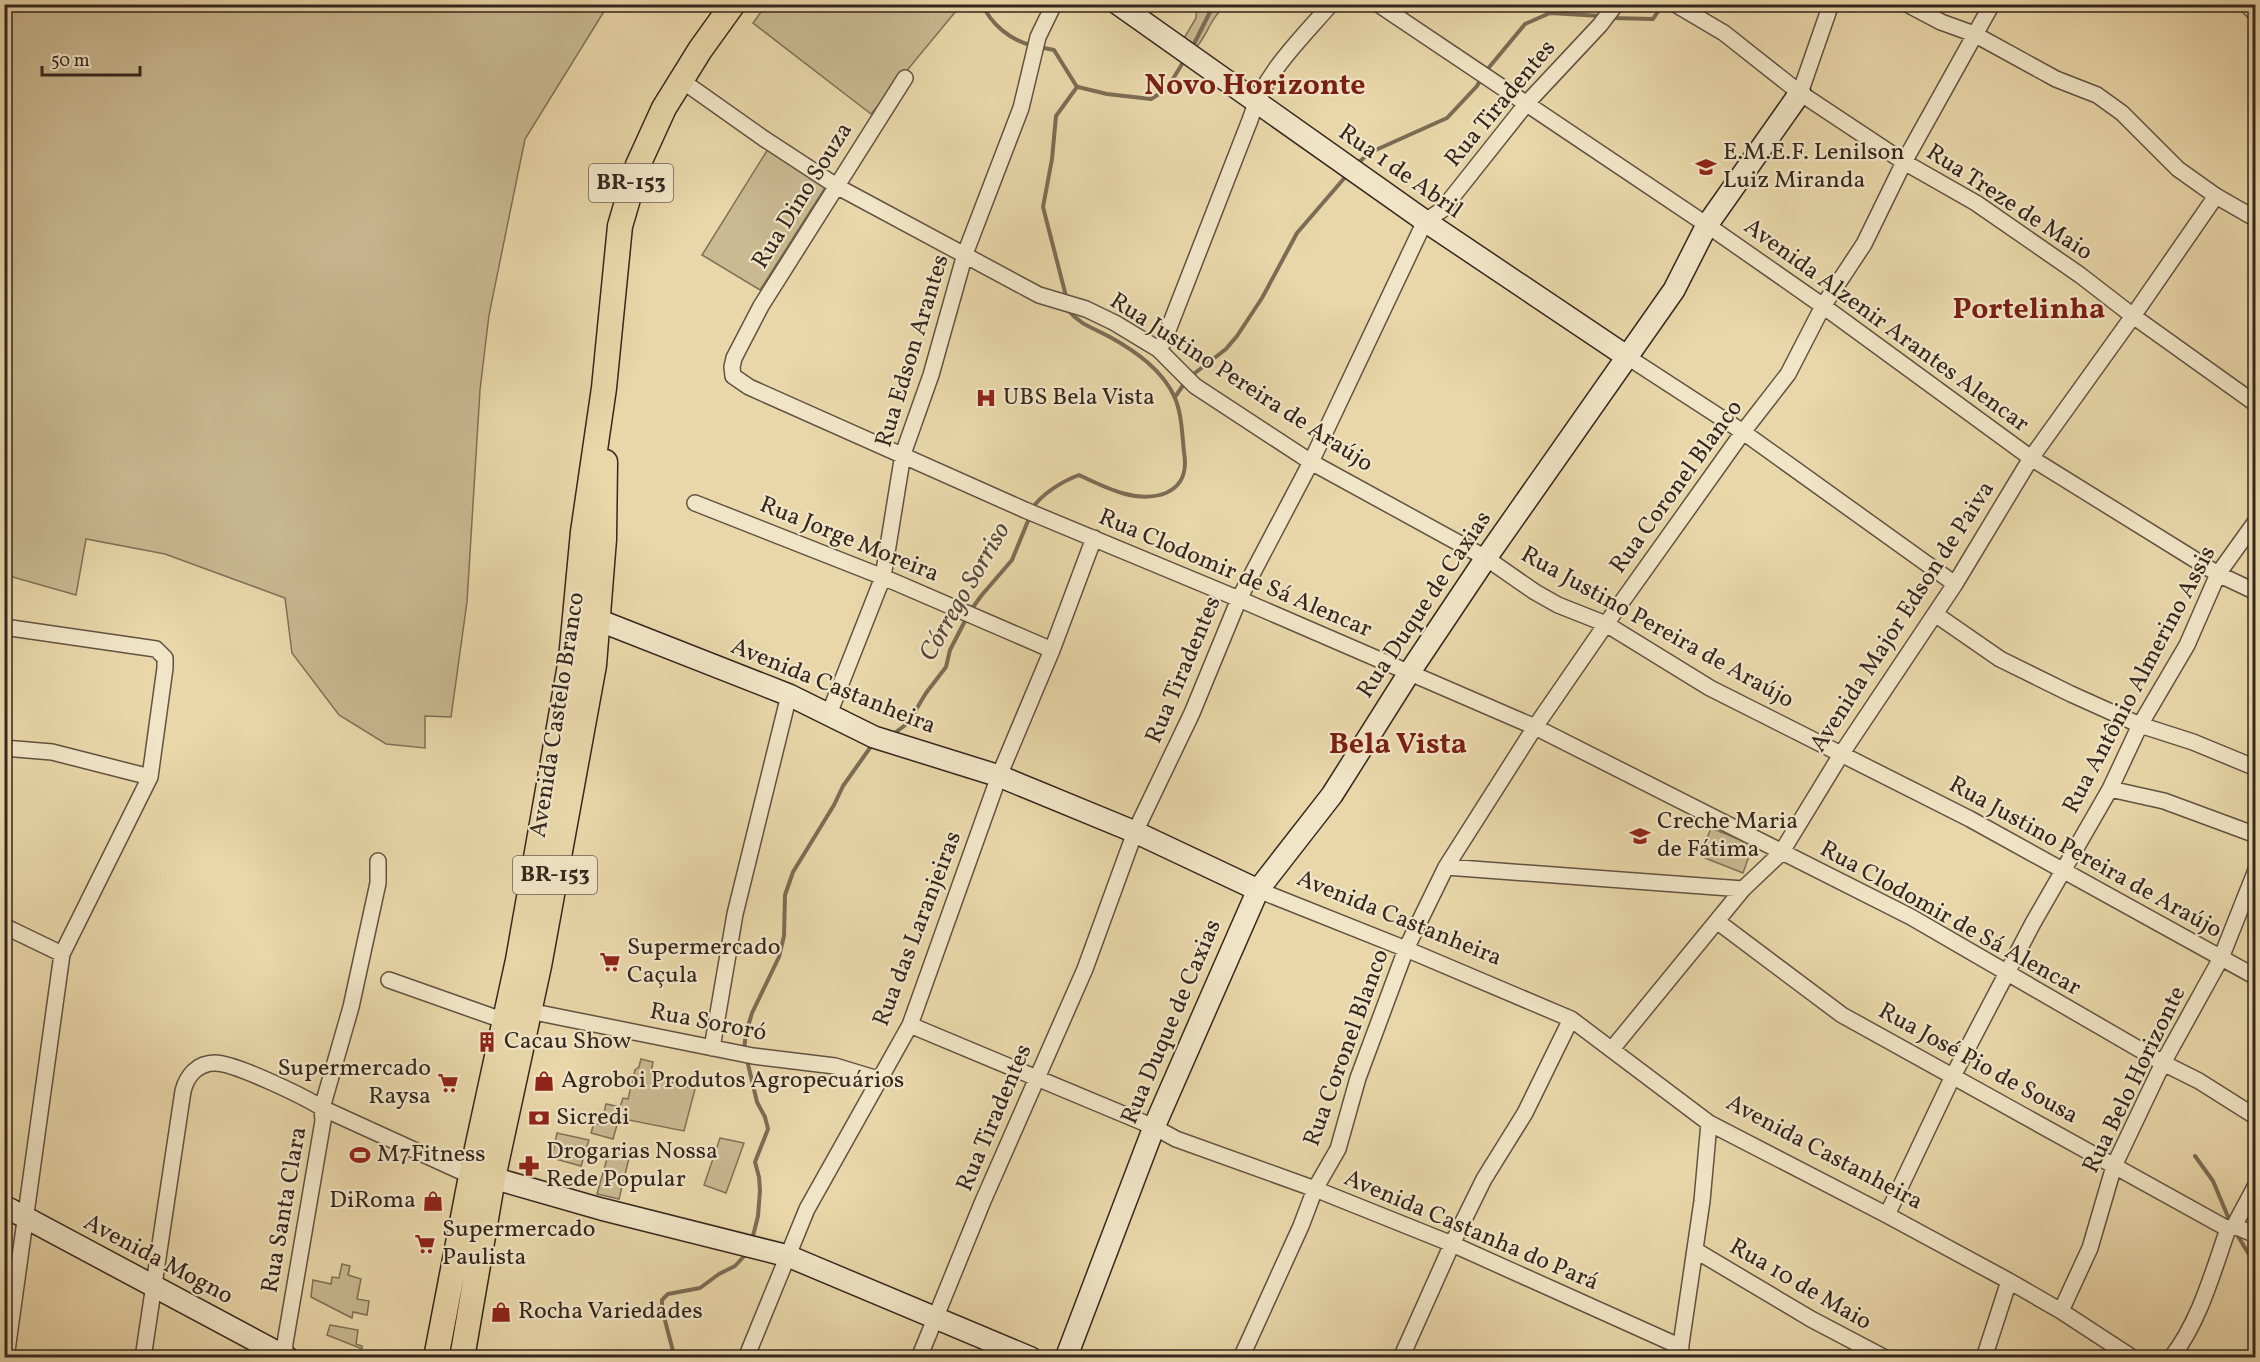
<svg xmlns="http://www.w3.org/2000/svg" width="2260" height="1362" font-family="Vollkorn,serif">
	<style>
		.green { fill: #cab991; stroke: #807058; stroke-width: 1.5 }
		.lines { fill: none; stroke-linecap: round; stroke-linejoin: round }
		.stream { stroke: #7c6c55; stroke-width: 4 }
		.street-casing { stroke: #625241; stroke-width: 18 }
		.secondary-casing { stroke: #35261e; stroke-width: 24 }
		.primary-casing { stroke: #35261e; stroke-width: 27 }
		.street { stroke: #f1e5c7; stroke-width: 15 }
		.secondary { stroke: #f1e5c7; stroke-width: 21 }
		.primary { stroke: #e9d7a9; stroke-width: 24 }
		.labels { text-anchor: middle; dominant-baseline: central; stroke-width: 4.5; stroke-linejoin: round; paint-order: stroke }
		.shield { fill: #f1e5c7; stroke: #6d5f51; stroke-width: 1.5 }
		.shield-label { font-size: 22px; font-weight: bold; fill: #35261e }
		.street-label { font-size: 24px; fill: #35261e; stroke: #f1e5c7 }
		.poi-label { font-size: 24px; fill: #35261e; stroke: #f1e5c7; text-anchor: start }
		.water-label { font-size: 26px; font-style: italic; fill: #59493a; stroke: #f1e5c7 }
		.district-label { font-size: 30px; font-weight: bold; fill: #7a1f14; stroke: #f1e5c7 }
	</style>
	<rect width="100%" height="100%" fill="#e9d7a9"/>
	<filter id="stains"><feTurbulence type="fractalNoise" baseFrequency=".00333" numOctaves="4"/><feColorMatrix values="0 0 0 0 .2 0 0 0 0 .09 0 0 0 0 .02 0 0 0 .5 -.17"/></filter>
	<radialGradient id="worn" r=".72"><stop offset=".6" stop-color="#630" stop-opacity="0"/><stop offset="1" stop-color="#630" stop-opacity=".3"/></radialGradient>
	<path class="green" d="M4,5H608L525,139L489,315L480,390L467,602L451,717L425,716V748L386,744L339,715L292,653L285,598L165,554L86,539L76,595L9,576L7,488L4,485Z
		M766,5H961L871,114L753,23Z
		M1197,5H1228C1210,15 1208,37 1193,51L1183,40L1196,18Z
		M768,149L826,186L760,290L702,255Z
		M1711,828L1753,845L1743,873L1700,856Z
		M641,1059L653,1062L651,1073L673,1079L672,1082L695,1089L684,1131L619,1118L613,1139L591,1133L594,1123L601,1125L606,1104L620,1107L623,1098L628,1099L635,1070L639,1067Z
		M557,1133L589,1140L581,1166L552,1158Z
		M720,1138L744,1143L726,1193L704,1185Z
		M610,1148L630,1154L619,1199L597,1194Z
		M342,1264L350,1266L348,1275L361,1279L357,1299L369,1301L367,1315L353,1312L352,1318L311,1297L313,1280L331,1284L332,1277L339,1278Z
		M330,1325L358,1330L356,1344L362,1346V1349L327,1335Z"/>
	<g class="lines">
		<path class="stream" d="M982,4C991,24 1010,40 1031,45
			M1611,18L1653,19L1663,4
			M1039,47L1054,50L1077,87
			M1192,48L1214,4
			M1486,71L1525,24L1550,13L1601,16
			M1078,87L1107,94L1151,99L1167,89L1185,59
			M1356,165L1369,153L1447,118L1477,86L1482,77
			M1067,300L1043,207L1052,159L1056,116L1077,87
			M1191,376L1226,349L1237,336L1262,298L1297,233L1347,175
			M1175,397L1186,381
			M1032,509C1041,494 1063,481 1079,475C1106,488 1137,504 1166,493C1184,485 1187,470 1184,452C1182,434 1182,415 1175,398C1163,370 1135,351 1110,337C1094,328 1080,325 1068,310
			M971,610L981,596L1012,560L1030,516
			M892,735L908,723L926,693L946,667L950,650L967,617
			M744,1050L746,1033L752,1013L779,957L784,936L785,895L793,872L834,805L843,786L872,745
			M747,1060L757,1102L765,1117L768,1129L755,1162L759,1177L760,1190L758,1216L752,1240
			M2195,1156L2213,1181L2231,1224
			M2236,1233L2256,1266
			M677,1358L673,1351L662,1309V1300L668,1294L700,1288L719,1274L735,1266L747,1253"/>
		<g class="street-casing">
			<path id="street" d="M1378,4L1707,225L1823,306L2031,458L2218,574L2256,592
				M1675,4L1724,33L1800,93L1904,162L1976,203L2080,275L2133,316L2256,404
				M1907,4L1941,22L1974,34L2056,79L2097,95L2122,113L2178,169L2216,196L2256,219
				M2246,4L2256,14
				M905,78L761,306L734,358L732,367L733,376L749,387L1025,510L1239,599L1535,727L1911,917L2163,1063L2199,1081L2256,1117
				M681,80L763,138L838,187L1039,295L1086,309L1115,323L1158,349L1195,386L1311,462L1486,558L1535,592L1558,605L1606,624L1710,688L1970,819L2256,977
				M1800,93L1831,4
				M1158,349L1163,343L1250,120C1264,73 1300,40 1331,4
				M1626,356L1743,432L1955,584
				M695,503L883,577L1052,650
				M1935,614L2000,659L2071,694L2140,725L2193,742L2256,768
				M4,627L156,649L165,658V668L150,777L62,954L6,1358
				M829,714L883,577L903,454L931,375L965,254L1021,108L1038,37L1054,4
				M4,748L52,752L150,777
				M2110,789L2164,801L2256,835
				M1446,867L1743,889
				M1258,890L1406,949L1571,1019L1709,1123L1887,1215L2009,1281L2061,1311L2133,1358
				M1718,922L1842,1015L2228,1229
				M4,926L62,954
				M389,980L505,1021
				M529,1011L753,1056L835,1066L878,1079
				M910,1025L1154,1127L1176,1139L1315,1189L1452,1244L1681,1347
				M712,1048L735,914L789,695
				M1612,1049L1743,889L1781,853L1842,753L1955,584L2031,458L2133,316L2216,196
				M1887,1215L1953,1076L2033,923L2110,789L2140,725L2187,645L2218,574L2256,521
				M2234,1226L2256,1235
				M2228,1229L2234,1226L2256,1185
				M1695,1250L1811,1319L1885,1358
				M2061,1311L2090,1248L2114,1166L2163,1063L2221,958L2256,870
				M143,1358L183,1091C187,1075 198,1063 215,1063C235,1063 305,1097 322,1108L471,1176
				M284,1358L285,1343L323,1121L322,1108L351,1007L378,883V861
				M746,1358L807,1209L910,1025L999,776L1052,650L1094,538
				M919,1358L983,1201L1085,969L1135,832L1192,713L1239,599L1311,462L1425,221L1442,210L1527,103L1600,25L1616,4
				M1241,1358L1301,1226L1315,1189L1338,1149L1358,1078L1406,949L1446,867L1535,727L1606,624L1743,432L1788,374L1823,306L1864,244L1904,162L1992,4
				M1401,1358L1452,1244L1484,1179L1525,1113L1571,1019
				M1679,1358L1702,1201L1709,1123
				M1984,1358L2009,1281
				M2171,1358C2200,1321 2213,1271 2228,1229"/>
		</g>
		<g class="secondary-casing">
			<path id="secondary" d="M1118,4L1425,221L1626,356
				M598,620L789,695L874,737L999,776L1135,832L1258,890
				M493,1178L601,1209L788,1256L1031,1358
				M4,1206L288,1358
				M1066,1358L1154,1127L1258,890L1332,795L1409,673L1486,558L1674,290L1707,225L1800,93"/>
		</g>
		<g class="primary-casing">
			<path id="primary" d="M436,1358L471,1176L518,960L571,659L583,532L604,388L620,226L638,165L664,108L700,50L733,4
				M462,1358L493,1178L539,966L594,665L604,539L605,462"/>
		</g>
		<use href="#street" class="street"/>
		<use href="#secondary" class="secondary"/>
		<use href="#primary" class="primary"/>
	</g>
	<defs>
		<g id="school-bare" transform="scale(1.62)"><path d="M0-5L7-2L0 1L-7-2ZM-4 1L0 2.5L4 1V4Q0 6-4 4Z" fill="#8f2418" stroke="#f1e5c7" stroke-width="2.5" paint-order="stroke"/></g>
		<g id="hospital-bare" transform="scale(1.62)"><path d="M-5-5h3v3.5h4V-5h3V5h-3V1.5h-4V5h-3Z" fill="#8f2418" stroke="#f1e5c7" stroke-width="2.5" paint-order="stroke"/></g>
		<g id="supermarket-bare" transform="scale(1.62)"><path d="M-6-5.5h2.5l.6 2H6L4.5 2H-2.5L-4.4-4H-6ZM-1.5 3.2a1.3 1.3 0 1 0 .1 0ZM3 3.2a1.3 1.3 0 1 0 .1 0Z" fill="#8f2418" stroke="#f1e5c7" stroke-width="2.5" paint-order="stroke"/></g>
		<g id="building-bare" transform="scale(1.62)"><path d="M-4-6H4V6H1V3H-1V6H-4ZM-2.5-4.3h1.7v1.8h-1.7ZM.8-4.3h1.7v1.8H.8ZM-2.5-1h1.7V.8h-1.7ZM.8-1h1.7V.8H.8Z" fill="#8f2418" stroke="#f1e5c7" stroke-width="2.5" paint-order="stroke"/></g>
		<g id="shop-bare" transform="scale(1.62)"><path d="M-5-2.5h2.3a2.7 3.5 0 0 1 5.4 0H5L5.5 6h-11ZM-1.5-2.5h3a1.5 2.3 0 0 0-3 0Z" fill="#8f2418" stroke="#f1e5c7" stroke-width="2.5" paint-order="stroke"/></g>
		<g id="bank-bare" transform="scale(1.62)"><path d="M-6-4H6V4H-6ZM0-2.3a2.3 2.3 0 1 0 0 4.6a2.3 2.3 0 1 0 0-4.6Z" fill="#8f2418" stroke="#f1e5c7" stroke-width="2.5" paint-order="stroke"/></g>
		<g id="stadium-bare" transform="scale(1.62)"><path d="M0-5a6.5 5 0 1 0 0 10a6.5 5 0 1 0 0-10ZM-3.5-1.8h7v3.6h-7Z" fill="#8f2418" stroke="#f1e5c7" stroke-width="2.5" paint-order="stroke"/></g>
		<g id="pharmacy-bare" transform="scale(1.62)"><path d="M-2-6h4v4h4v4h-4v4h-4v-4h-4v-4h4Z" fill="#8f2418" stroke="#f1e5c7" stroke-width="2.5" paint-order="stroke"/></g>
	</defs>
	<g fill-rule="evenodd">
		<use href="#school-bare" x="1706" y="167"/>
		<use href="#hospital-bare" x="986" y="398"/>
		<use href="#school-bare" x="1640" y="836"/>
		<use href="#supermarket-bare" x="610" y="962"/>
		<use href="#building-bare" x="487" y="1042"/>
		<use href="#shop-bare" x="544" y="1081"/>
		<use href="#supermarket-bare" x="448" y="1083"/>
		<use href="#bank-bare" x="539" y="1118"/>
		<use href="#stadium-bare" x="360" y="1155"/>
		<use href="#pharmacy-bare" x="529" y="1166"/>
		<use href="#shop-bare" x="433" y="1201"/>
		<use href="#supermarket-bare" x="425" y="1244"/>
		<use href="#shop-bare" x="501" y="1312"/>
	</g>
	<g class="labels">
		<g class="shield">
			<rect x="589" y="164" width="84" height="38" rx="4.5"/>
			<rect x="513" y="856" width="84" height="38" rx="4.5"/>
		</g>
		<g class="shield-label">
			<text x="631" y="183">BR-153</text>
			<text x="555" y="875">BR-153</text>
		</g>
		<g class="street-label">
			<text transform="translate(1501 104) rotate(-50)">Rua Tiradentes</text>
			<text transform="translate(1400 172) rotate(35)">Rua 1 de Abril</text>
			<text transform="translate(803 196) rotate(-58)">Rua Dino Souza</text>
			<text transform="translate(2009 203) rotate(33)">Rua Treze de Maio</text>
			<text transform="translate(1886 326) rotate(36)">Avenida Alzenir Arantes Alencar</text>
			<text transform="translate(913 351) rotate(-73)">Rua Edson Arantes</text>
			<text transform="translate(1241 383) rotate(33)">Rua Justino Pereira de Araújo</text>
			<text transform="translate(1677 487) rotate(-54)">Rua Coronel Blanco</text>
			<text transform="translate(849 540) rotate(22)">Rua Jorge Moreira</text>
			<text transform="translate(1235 574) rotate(23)">Rua Clodomir de Sá Alencar</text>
			<text transform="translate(1425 605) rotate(-56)">Rua Duque de Caxias</text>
			<text transform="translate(1903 617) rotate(-57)">Avenida Major Edson de Paiva</text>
			<text transform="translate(1657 628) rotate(29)">Rua Justino Pereira de Araújo</text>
			<text transform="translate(1184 670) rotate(-67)">Rua Tiradentes</text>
			<text transform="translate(2140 680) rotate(-62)">Rua Antônio Almerino Assis</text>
			<text transform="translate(833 687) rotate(22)">Avenida Castanheira</text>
			<text transform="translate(558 715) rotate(-81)">Avenida Castelo Branco</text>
			<text transform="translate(2085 858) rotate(29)">Rua Justino Pereira de Araújo</text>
			<text transform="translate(1399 919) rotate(22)">Avenida Castanheira</text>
			<text transform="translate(1950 919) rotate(29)">Rua Clodomir de Sá Alencar</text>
			<text transform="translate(918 929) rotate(-69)">Rua das Laranjeiras</text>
			<text transform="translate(1172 1022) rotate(-67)">Rua Duque de Caxias</text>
			<text transform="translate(708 1023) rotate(11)">Rua Sororó</text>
			<text transform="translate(1347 1048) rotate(-70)">Rua Coronel Blanco</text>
			<text transform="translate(1978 1064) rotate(29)">Rua José Pio de Sousa</text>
			<text transform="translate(2135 1080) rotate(-64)">Rua Belo Horizonte</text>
			<text transform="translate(995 1118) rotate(-67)">Rua Tiradentes</text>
			<text transform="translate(1824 1153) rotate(28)">Avenida Castanheira</text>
			<text transform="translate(285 1210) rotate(-80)">Rua Santa Clara</text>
			<text transform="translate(1471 1231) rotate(23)">Avenida Castanha do Pará</text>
			<text transform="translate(158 1260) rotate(28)">Avenida Mogno</text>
			<text transform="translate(1800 1285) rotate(30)">Rua 10 de Maio</text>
		</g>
		<g class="poi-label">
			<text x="1723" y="153">E.M.E.F. Lenilson<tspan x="1723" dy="28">Luiz Miranda</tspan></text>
			<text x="1003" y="398">UBS Bela Vista</text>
			<text x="1657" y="822">Creche Maria<tspan x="1657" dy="28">de Fátima</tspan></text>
			<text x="627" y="948">Supermercado<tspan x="627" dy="28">Caçula</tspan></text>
			<text x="504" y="1042">Cacau Show</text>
			<text x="431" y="1069" text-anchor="end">Supermercado<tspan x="431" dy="28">Raysa</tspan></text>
			<text x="561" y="1081">Agroboi Produtos Agropecuários</text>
			<text x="556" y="1118">Sicredi</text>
			<text x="546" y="1152">Drogarias Nossa<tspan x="546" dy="28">Rede Popular</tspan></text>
			<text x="377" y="1155">M7Fitness</text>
			<text x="416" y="1201" text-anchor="end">DiRoma</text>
			<text x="442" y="1230">Supermercado<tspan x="442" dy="28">Paulista</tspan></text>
			<text x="518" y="1312">Rocha Variedades</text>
		</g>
		<g class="water-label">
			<text transform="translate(965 592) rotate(-60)">Córrego Sorriso</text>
		</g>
		<g class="district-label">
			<text x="1255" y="86">Novo Horizonte</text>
			<text x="2029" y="310">Portelinha</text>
			<text x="1398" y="745">Bela Vista</text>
		</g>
	</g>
	<rect width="2260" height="1362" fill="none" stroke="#e9d7a9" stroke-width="24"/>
	<rect x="6" y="6" width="2248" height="1350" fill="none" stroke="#35261e" stroke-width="3"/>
	<rect x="12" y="12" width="2236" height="1338" fill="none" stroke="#35261e" stroke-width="1.5"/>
	<path d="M42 66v9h98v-9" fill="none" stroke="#35261e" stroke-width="3"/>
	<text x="51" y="66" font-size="18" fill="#35261e" stroke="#f1e5c7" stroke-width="4.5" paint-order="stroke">50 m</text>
	<rect width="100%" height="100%" filter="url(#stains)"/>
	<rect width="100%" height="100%" fill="url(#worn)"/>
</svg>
